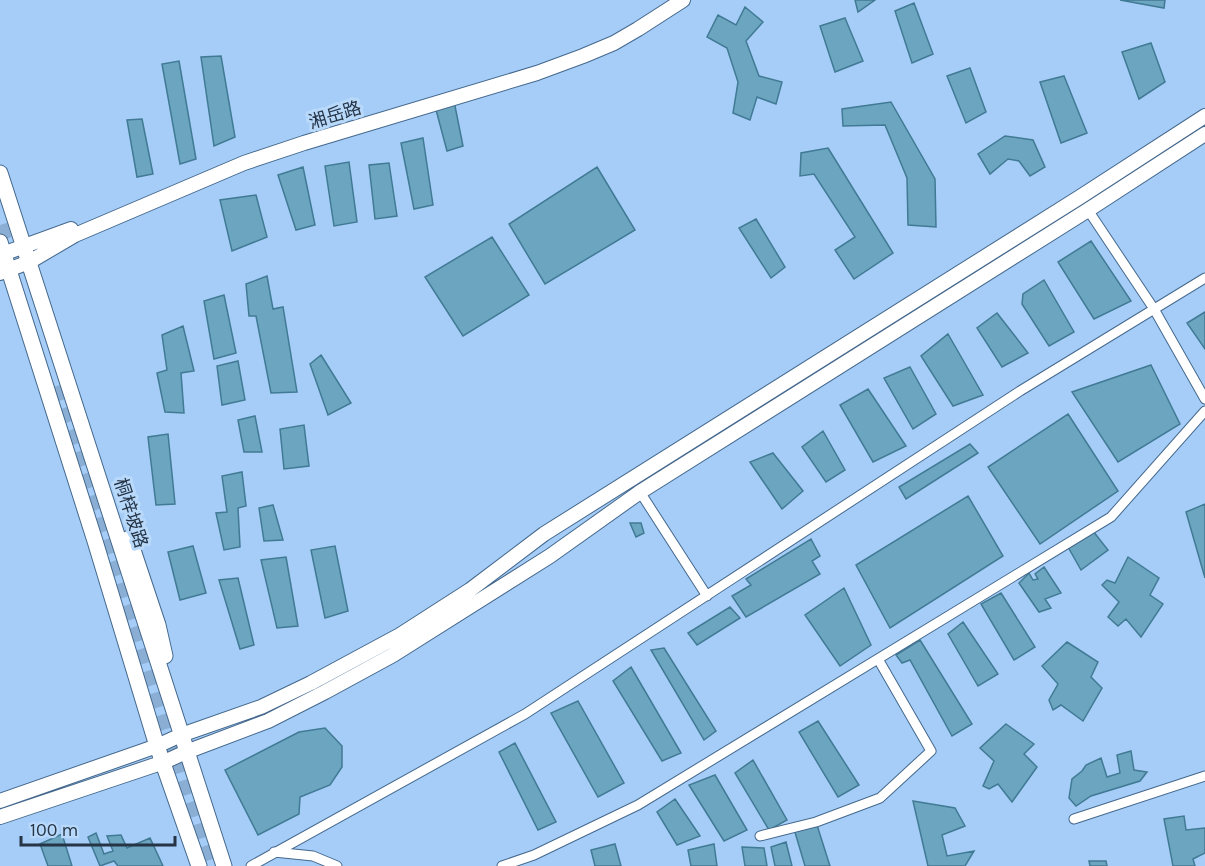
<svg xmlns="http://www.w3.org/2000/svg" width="1205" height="866" font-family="Karla,'Noto Sans SC',sans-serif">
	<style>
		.building { fill: #6ca5c0; stroke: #417a94; stroke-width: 1.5 }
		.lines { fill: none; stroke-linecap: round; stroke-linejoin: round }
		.primary-tunnel { stroke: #8bafd4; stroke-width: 15; stroke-dasharray: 15 8; stroke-linecap: butt }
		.street-casing { stroke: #44688d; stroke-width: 11 }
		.secondary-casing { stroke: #44688d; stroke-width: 16 }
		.primary-casing { stroke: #44688d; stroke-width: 17 }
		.street { stroke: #fff; stroke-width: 9 }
		.secondary { stroke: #fff; stroke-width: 14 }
		.primary { stroke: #fff; stroke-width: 15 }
		.labels { text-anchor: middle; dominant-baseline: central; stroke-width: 6; stroke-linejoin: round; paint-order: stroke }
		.street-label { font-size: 18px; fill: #253546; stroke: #b9d9fb }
	</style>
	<rect width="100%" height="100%" fill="#a5cdf7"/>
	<path class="building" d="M855,0H875L858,12Z
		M1120,0H1165L1164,8Z
		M914,3L933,54L912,63L895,11Z
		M745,7L763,22L746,41L759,76L782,82L776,104L757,97L750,120L733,113L738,82L727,48L707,37L718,15L736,25Z
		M845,18L863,61L835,72L820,26Z
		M1151,43L1165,82L1139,99L1122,52Z
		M221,56L235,137L214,146L201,57Z
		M179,61L196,159L180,164L162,64Z
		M970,68L986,112L966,123L947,76Z
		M1064,76L1087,133L1061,143L1040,82Z
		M454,101L463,146L447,151L435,106Z
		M891,102L935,179L936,227L908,225L907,178L885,125L843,126L842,109Z
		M142,119L153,174L137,177L127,120Z
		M1005,136L1033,140L1045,167L1030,176L1019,161L1008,159L990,174L978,154Z
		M423,138L433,205L414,209L401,143Z
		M828,148L893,253L854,279L835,250L855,237L814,174L800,176L801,153Z
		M349,162L357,222L334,226L325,166Z
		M389,163L397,216L375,219L369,165Z
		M303,167L315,225L296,230L278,175Z
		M597,167L635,230L545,284L509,224Z
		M256,195L267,237L232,251L220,200Z
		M756,219L785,267L771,278L739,228Z
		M492,237L529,295L463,336L425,277Z
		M1091,241L1131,301L1094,319L1058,262Z
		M267,276L273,309L283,307L297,392L271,393L256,316H249L246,284Z
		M1044,280L1074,332L1049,346L1022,304L1023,294Z
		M224,295L236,353L214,359L204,301Z
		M1205,312V349L1187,323Z
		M997,313L1028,353L1002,367L977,328Z
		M183,326L194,371L181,373L184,413L165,412L157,373L167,370L162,335Z
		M948,334L983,395L953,406L921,356Z
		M321,355L351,403L328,415L310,364Z
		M238,361L245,400L222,405L217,366Z
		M1151,365L1180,424L1118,462L1072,392Z
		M910,367L936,414L913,429L884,378Z
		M868,389L906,446L873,462L840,405Z
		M1068,414L1118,491L1040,544L988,467Z
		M255,416L262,452H244L238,420Z
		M304,425L309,466L284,469L280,429Z
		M823,431L845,470L826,482L802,447Z
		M168,434L175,504L156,505L148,437Z
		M970,444L978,453L906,499L899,487Z
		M773,453L803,491L782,509L750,462Z
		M242,472L246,506L238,508L240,547L224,550L216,513L227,512L222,476Z
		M968,496L1003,556L890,628L856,565Z
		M1205,504V578L1186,512Z
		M273,505L283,540L264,541L259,508Z
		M630,523H641L644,533L636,537Z
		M1093,531L1108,550L1081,570L1068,547Z
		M811,539L820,556L812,561L820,574L746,617L732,596L751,585L746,579Z
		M193,546L206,593L180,600L168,552Z
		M335,546L348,611L325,618L311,550Z
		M286,557L298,626L277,628L261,560Z
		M1128,557L1159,578L1150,595L1163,604L1141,637L1126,619L1118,626L1108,617L1119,602L1102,585L1107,580L1115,583Z
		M1044,567L1061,593L1045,599L1051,608L1039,612L1019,583L1029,573L1033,580L1038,579L1035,574Z
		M238,578L254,645L240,649L219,580Z
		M844,588L871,645L840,666L805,615Z
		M1001,593L1035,647L1014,660L981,604Z
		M730,607L740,618L697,645L688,633Z
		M963,622L998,674L978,686L948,634Z
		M920,640L972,724L952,736L910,660L902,663L896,655Z
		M1067,642L1098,662L1091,677L1102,688L1083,721L1061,705L1053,710L1049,700L1058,684L1042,666Z
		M664,648L716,731L704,740L651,650Z
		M631,667L681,753L662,761L613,681Z
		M578,701L624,783L598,797L551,713Z
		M818,721L859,785L838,797L799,732Z
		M1006,724L1034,744L1024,754L1037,767L1012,802L998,784L989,789L983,786L994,761L980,748Z
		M325,728L342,746V767L330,785L300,797L299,814L258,835L225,770L299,732Z
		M515,743L556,822L538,830L499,752Z
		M1131,751L1134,770L1147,772L1140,781L1091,796L1076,806L1069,798L1072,779L1082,771L1086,765L1101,758L1107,777L1120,773L1117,755Z
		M753,760L787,820L769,830L735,773Z
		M715,775L747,830L724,841L689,785Z
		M675,799L700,836L677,845L657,812Z
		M913,801L955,808L965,826L942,835L947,856L974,851L965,866H928Z
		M1184,816L1186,830L1205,828V853L1193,859L1195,866H1173L1164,819Z
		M816,822L830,866H805L794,829Z
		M96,833L104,854L113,851L107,836L121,835L127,848L150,838L163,866H118L114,861L100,866L88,837Z
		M62,834L72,866H48L40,844Z
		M786,842L792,866H775L771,847Z
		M615,844L621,866H595L591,850Z
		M714,844L717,866H691L688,850Z
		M742,847L764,848L767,866H745Z
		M1089,861H1106L1107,866H1090Z"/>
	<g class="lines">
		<path class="primary-tunnel" d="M0,225L9,253
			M54,387L118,577L210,866"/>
		<g class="street-casing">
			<path id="street" d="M1088,210L1154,309L1205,399
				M640,492L707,596
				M1074,819L1205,776
				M760,836L816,822L880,798L931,751L878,659
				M274,852L313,856L337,866
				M251,866L525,714L1020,391L1205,278
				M502,866L534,855L638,805L1111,517L1205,411"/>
		</g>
		<g class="secondary-casing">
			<path id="secondary" d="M0,255L71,229
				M0,273L29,262L75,235L244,163L304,143L537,73L583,56L614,43L638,29L683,0
				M0,801L157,746L181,735L261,707L311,683L348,663L400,635L470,590L544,534L1080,197L1205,116
				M0,817L164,762L186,752L268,721L325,692L393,655L550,556L640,492L1088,210L1205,134"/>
		</g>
		<g class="primary-casing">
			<path id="primary" d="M0,173L224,866
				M0,242L95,541L157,746L199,866
				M129,538L158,625L165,656"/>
		</g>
		<use href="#street" class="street"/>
		<use href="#secondary" class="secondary"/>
		<use href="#primary" class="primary"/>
	</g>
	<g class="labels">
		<g class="street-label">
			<text transform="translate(335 115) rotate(-17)">湘岳路</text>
			<text transform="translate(131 513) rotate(72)">桐梓坡路</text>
		</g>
	</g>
	<path d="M21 836v9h154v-9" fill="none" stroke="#253546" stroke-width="3"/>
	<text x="30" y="836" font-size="18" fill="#253546" stroke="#b9d9fb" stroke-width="4.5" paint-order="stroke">100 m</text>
</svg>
